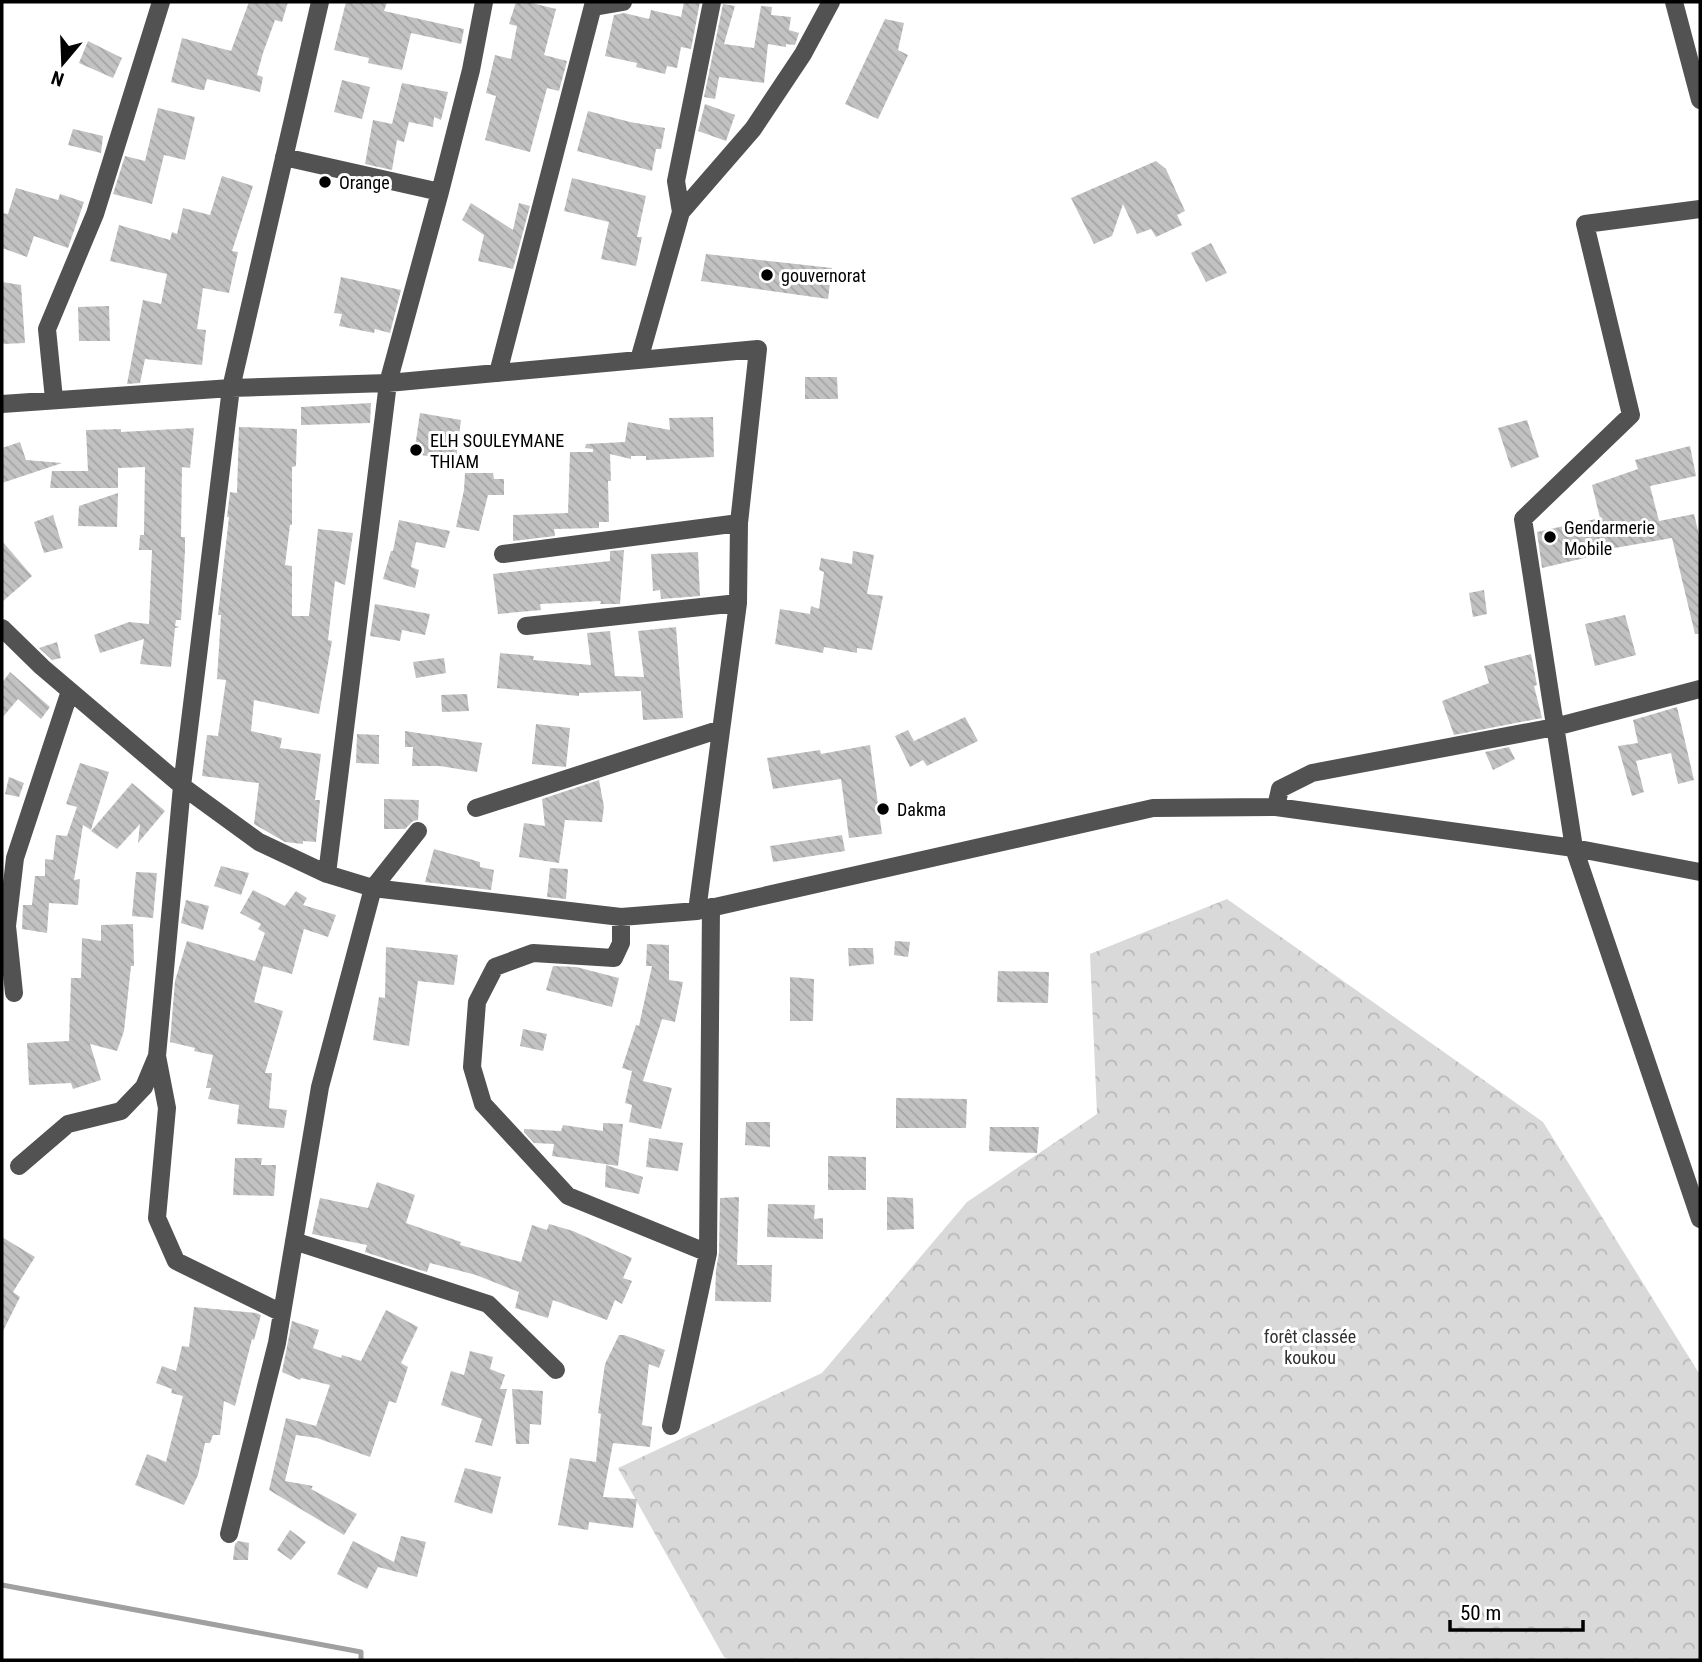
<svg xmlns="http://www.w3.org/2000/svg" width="1702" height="1662" font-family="'Roboto Condensed',sans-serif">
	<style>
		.forest { fill: url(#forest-crowns) }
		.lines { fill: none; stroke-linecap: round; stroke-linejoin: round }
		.stream { stroke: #a0a0a0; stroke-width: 5 }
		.building { fill: url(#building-back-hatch) }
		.minor { stroke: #525252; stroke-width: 18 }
		.poi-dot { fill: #000; stroke: #fff; stroke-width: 2.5 }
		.labels { text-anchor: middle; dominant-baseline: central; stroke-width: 6; stroke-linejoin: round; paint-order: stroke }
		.poi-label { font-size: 18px; fill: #000; stroke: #fff; text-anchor: start }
		.park-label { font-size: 18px; fill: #303030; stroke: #fff }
	</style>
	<defs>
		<pattern id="forest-crowns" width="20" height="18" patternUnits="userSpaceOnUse" patternTransform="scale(1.75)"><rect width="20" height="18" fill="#d9d9d9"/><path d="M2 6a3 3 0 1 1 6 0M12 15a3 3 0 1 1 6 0" fill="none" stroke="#b8b8b8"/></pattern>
		<pattern id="building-back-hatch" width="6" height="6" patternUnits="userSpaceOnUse" patternTransform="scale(1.75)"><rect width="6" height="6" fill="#c2c2c2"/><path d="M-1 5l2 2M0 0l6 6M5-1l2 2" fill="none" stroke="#a5a5a5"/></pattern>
	</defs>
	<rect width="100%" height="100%" fill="#fff"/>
	<path class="forest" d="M1227,899L1543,1122L1700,1375V1660H733L724,1657L618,1468L822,1373L967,1202L1097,1114L1090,954Z"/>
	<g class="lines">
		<path class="stream" d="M2,1585L361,1652V1660"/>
	</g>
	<path class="building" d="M249,2H288L282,22L275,20L263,53L257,75L263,77L260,92L207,79L204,90H201L171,82L182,38L231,51Z
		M346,2H387L384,11L464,29L461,44L411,33L402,70L368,63L369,58L334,50Z
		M516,2H528L556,9L544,55L567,61L559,91L547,88L530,152L485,140L496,96L486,93L495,55L511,59L517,26L509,24Z
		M684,2H700L691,49L681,47L677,68L667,66L665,74L636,67L637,63L605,56L614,15L624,13L649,19L651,10L681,17Z
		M723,4L735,6L724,44L754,48L761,6L772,7L771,15L791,17L789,30L799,33L795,45L786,44V47L768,44L764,83L719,77L715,99L704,97Z
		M885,19L904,23L898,50L908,55L878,119L845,104Z
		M88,41L122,58L113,78L79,63Z
		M342,80L370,87L362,119L334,112Z
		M402,83L448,92L441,120L434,117L433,127L409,122L404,142L397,140L392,170L365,164L373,120L392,124Z
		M705,104L735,115L726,141L698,131Z
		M158,108L195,117L185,160L164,155L152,204L113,194L125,156L145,161Z
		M588,111L630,122L665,128L661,149H656L652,171L577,151Z
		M73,129L103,136L101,153L68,145Z
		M1156,161L1166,169L1185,211L1177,215L1182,225L1156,237L1151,229L1137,234L1123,204L1112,236L1094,244L1071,198Z
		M222,176L253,186L232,251L238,252L229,293L203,288L197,329L206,330L202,365L145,359L140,383L127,384L143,300L161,304L167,274L110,261L119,225L170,240L172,232L177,234L183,208L210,215Z
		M572,178L646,196L637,237H642L636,266L601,259L609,222L564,211Z
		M16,188L58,200L60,194L84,202L68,248L34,236L27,257L2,248V213L8,214Z
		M471,203L513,230L519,203L530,206L513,269L478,261L484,235L462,220Z
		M1211,243L1227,273L1206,282L1191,253Z
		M706,254L832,268L828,299L701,281Z
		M341,277L401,290L390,333L375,329L374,333L339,326L342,314L334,313Z
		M2,282L21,285L25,343L2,344Z
		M109,306L110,341H79L78,307Z
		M805,377H837L838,399H805Z
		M371,403L370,423L301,425V407Z
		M420,413L461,420L456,460L414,454Z
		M713,417L714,457L646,460V456H631V459L610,454L611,481H608L609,522H599V528L554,529L555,536L513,541V515L568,513L570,452H593V449L585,448L586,444L625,442L628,422L670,430L669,418Z
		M1527,420L1539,457L1511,468L1498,428Z
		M239,427L297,429L296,466L292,467V525H290L285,565L292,566V616H309L318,529L353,533L345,585L335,581L328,640L332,641L319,714L254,700L251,731L282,738L280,748L321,754L315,800H320L316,842L303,841V844L285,842L254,824L259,783L202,776L207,735L218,736L226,680L217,679L221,615H218L229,517H227L230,492L237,493Z
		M194,428L190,468L182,467L181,537H185V551L182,602L181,620H176L175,626L180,627L175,628L171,667L140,664L144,639L100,653L94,635L129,622L149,624L152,550H139L140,535H144L145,467L118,468V488H50L52,471H88L86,430L121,429V432Z
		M20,442L26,460L62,463L2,483V448Z
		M1690,446L1696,476L1650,486L1659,521L1694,514L1700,539V634H1695L1672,538L1609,549L1610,552L1542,568L1537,532L1600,518L1592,485L1638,469L1635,460Z
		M465,473H493L494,479H504V495H488L479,531L456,527L464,490Z
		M118,493L117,527L78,526L79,506Z
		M53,515L63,548L44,553L34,522Z
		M399,520L450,531L445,548L416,542L411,567L419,570L415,588L383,579L391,551H393Z
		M2,541L32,576L2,602Z
		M624,550L620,604H600L601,601L540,604L541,610L498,614L493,574L610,561V551Z
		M853,551L874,555L867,594L883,596L872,650L857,648V653L824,647L823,653L775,644L780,609L810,614L811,606L819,609L824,572L819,570L821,558L852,564Z
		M698,552L700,596L661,599L660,590L653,591L651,554Z
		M1484,590L1487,614L1473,617L1469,593Z
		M375,604L430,614L425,635L402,630L400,641L370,636Z
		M1625,615L1636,655L1595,666L1585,624Z
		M676,627L683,718L643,720L641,691L579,693V696L497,688L500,653L534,656L533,660L591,665L587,633L610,631L615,676L644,677L638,631Z
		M57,642L61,658L52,660L39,648Z
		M1531,654L1537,685L1534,686L1542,718L1454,735L1442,701L1489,683L1484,666Z
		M444,658L446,673L416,678L413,662Z
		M10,672L50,707L41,719L18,699L2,718V683Z
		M467,694L469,711L442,712L441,695Z
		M1677,707L1694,780L1678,784L1671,753L1636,761L1644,792L1632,796L1618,746L1638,743L1633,720Z
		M965,717L978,741L927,766L923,760L910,767L895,736L908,730L914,741Z
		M536,724L570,728L566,767L532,764Z
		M405,731L482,743L477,772L440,766H412L413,747H405Z
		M357,734L379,735V764L356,763Z
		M870,745L882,834L849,838L841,779L773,789L767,758L820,750L821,754Z
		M1509,747L1515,759L1493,770L1485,752Z
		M80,763L109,772L91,830L83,825L74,880L80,879L78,905L49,903L47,933L22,929L23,905H32L35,876H45V859L53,860L56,835L67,836L77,807L66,804Z
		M9,777L24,783L19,797L5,794Z
		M599,780L604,807L602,822L565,820L559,863L519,857L524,823L545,826L542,799Z
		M132,783L165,811L138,843L140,824L117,849L91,831Z
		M384,799L419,800L418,820L413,821L405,829H384Z
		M842,835L845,851L773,862L770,846Z
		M434,849L480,862V867L494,870L491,890L425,882Z
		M221,866L249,873L241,895L214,886Z
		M550,868L568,869L566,899L547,897Z
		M136,872L157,873L153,918L132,916Z
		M253,890L285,906L296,891L307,898L303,905L336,915L328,937L304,929L292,974L263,966L254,1002L283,1011L265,1073H272L269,1108L287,1110L284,1128L237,1124L239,1105L208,1099L211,1088H206L213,1055L194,1051L195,1048L170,1042L175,981L187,941L255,961L265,933L258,929L261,924L240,913Z
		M186,900L209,906L203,930L181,923Z
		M133,924L134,966H131L124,1031L117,1051L90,1044L101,1080L73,1089L71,1083L29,1085L27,1043L69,1041L71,978H81L82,938L101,941V925Z
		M895,941L910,942L908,957L894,955Z
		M647,944L669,945V980L683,982L675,1022L662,1019L643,1081L672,1088L661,1129L629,1122L632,1105L625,1103L632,1071L622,1068L636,1025L639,1026L652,966H646Z
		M386,947L458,955L454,985L418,981L409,1046L373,1040L379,997L385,998Z
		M848,948H873L874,964L849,966Z
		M553,966L576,967L619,978L612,1007L546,990Z
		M998,971L1049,972L1048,1003L997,1002Z
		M790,977L814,979L813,1021H790Z
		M523,1029L547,1034L543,1051L520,1046Z
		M896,1098L967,1099L966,1128H896Z
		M746,1122H770V1147L745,1145Z
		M603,1123L623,1124L618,1166L552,1156L554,1144L534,1143L524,1132V1129L561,1131L563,1125L603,1131Z
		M990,1127H1039L1037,1153L989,1151Z
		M649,1138L683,1143L678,1171L646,1167Z
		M828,1156L866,1157V1190H828Z
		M235,1158H262L261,1165H276L274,1196L233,1195Z
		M606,1165L643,1177L639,1194L605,1187Z
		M377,1182L415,1195L406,1223L461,1242L460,1245L521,1262L532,1225L547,1230L549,1224L573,1231L632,1258L623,1278L632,1281L622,1304L615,1300L607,1320L553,1300L548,1318L515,1308L519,1292L476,1275L430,1263L427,1272L420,1270L365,1252L367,1245L312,1234L320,1198L368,1208Z
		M739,1197L737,1265H772L771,1302L715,1301L716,1270L719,1253L720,1198Z
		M887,1197L913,1198L914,1229L887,1230Z
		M768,1204L815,1205L814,1219L823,1218V1239L767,1237Z
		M2,1237L35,1257L13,1292L20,1297L2,1333Z
		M194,1307L256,1313L261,1315L254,1340L252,1339L235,1406L224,1401L220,1435H213L210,1443H205L198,1475L184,1505L135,1485L147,1454L166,1462L183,1396L171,1393L172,1389L156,1383L162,1366L176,1371L182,1346L189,1347Z
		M386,1310L418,1327L401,1363L408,1367L396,1403L389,1401L370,1457L317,1438L296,1435L285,1481L313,1486L311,1489L357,1514L344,1535L269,1490L286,1418L316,1426L330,1385L301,1378L300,1380L282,1372L292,1321L319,1330L313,1348L341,1358L342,1355L361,1361Z
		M619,1335H624L665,1350L659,1368L649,1364L642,1425L652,1427L650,1447L613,1443L603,1497L637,1499L633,1528L589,1522L588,1530L558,1525L570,1458L596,1462L601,1414L598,1413L605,1364Z
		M470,1351L493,1357L490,1369L505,1375L500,1389H507L492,1446L475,1442L482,1419L441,1405L451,1371L464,1375Z
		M512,1389L543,1391L541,1425L530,1424L529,1444H516Z
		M465,1468L501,1477L492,1514L454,1502Z
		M290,1530L306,1542L291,1560L277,1550Z
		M401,1536L426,1542L417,1577L378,1567L367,1589L337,1574L353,1541L394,1562Z
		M238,1541L249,1543L248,1560H233L235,1544Z"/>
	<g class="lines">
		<path class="minor" d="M1674,2L1700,100
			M594,7L623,2
			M284,157L440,192
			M1700,209L1585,224L1631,415L1523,519L1574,848L1700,1219
			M681,212L676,181L712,2
			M639,360L681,212L753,129L803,54L831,2
			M498,373L594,2
			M54,399L47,329L95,214L161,2
			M2,404L231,388L388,383L758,349L739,523L738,603L697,911
			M503,554L739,523
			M526,626L738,603
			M2,628L42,667L182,786L259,842L327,874L373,888L621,917L697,911L1153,808L1276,807L1574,848L1700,872
			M1276,807L1280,789L1312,773L1555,727L1700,689
			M476,808L721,729
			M327,874L388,383L440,192L471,70L484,2
			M621,917V943L614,958L533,953L495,967L477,1002L472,1067L483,1104L568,1196L708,1253
			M14,993L7,926L15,858L70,691
			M19,1166L68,1124L121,1111L144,1087L157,1056
			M294,1241L488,1304L556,1370
			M282,1313L176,1261L157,1218L167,1108L157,1056L182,786L231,388L320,2
			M671,1426L708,1253L711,907
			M229,1534L277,1343L320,1087L373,888L418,831"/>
	</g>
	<g class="poi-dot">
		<circle cx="325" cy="182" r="7"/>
		<circle cx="767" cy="275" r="7"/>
		<circle cx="416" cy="450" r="7"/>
		<circle cx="1550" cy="537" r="7"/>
		<circle cx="883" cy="809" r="7"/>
	</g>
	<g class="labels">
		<g class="poi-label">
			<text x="339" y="182">Orange</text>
			<text x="781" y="275">gouvernorat</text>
			<text x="430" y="440">ELH SOULEYMANE<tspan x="430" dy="21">THIAM</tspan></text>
			<text x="1564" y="527">Gendarmerie<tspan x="1564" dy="21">Mobile</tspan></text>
			<text x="897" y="809">Dakma</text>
		</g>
		<g class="park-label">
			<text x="1310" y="1336">forêt classée<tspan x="1310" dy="21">koukou</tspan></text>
		</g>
	</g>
	<rect width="1702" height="1662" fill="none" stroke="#000000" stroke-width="7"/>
	<g transform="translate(63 63) rotate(199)" stroke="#ffffff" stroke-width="5" paint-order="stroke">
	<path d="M0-5L12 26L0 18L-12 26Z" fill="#000000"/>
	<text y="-10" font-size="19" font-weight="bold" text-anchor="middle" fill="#000000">N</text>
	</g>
	<path d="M1450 1620v10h133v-10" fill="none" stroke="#000000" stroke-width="3.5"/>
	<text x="1460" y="1620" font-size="21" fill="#000000" stroke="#ffffff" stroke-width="5" paint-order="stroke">50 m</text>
</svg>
